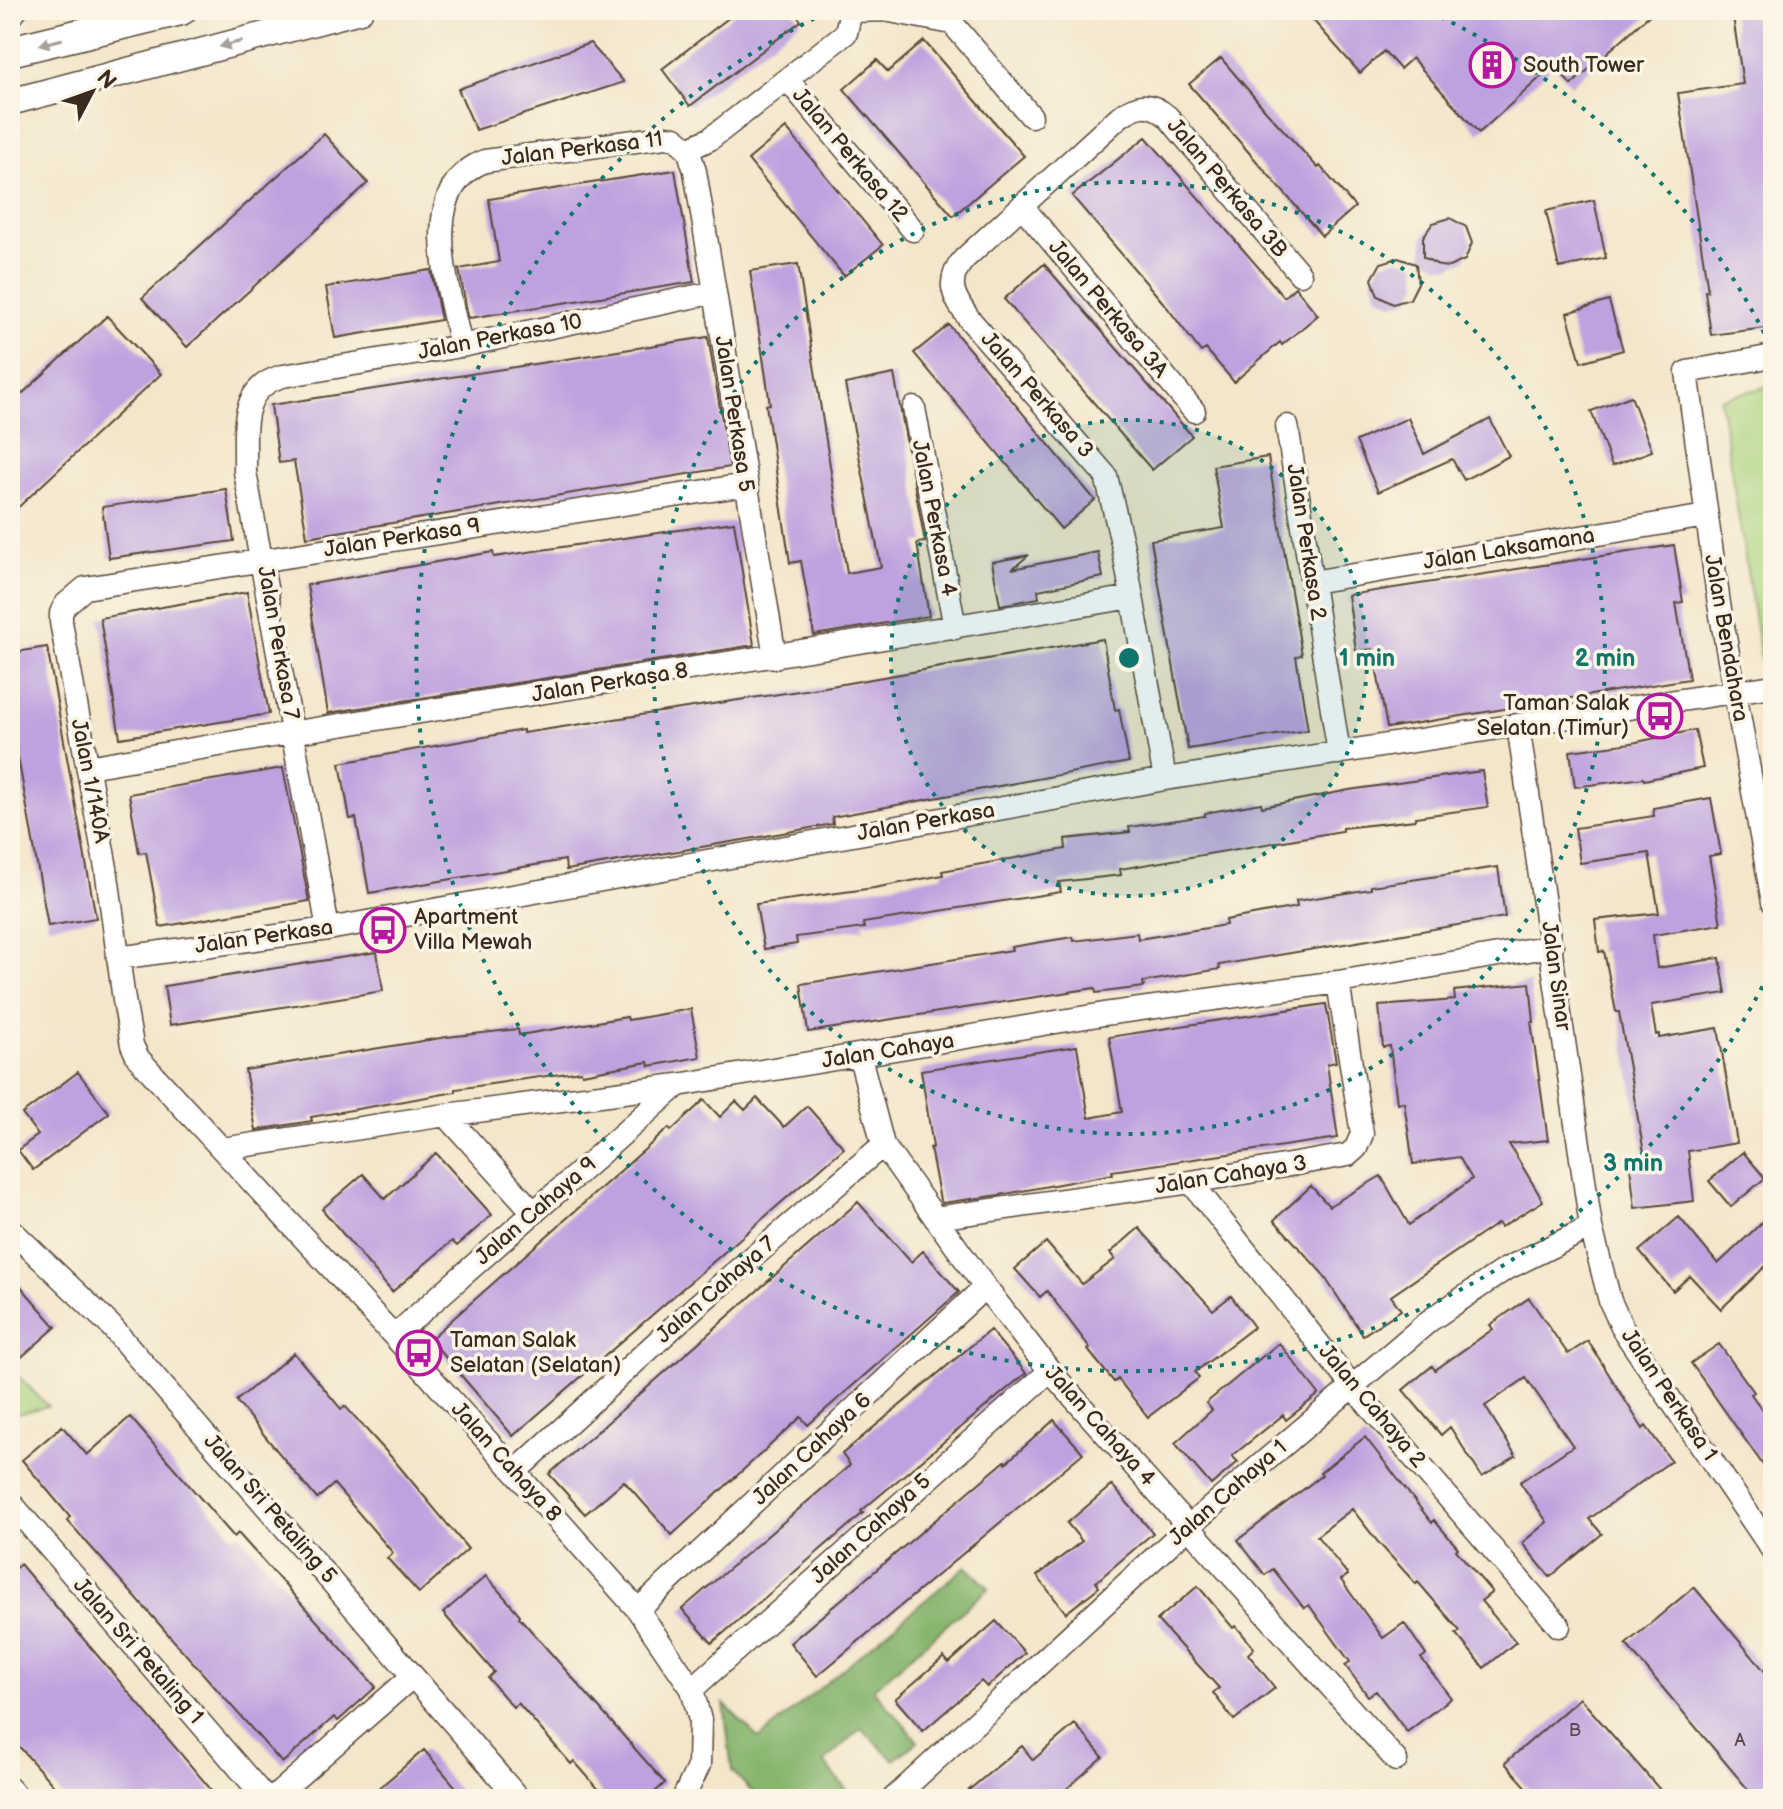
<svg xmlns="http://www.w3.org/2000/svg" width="1783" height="1809" font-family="'Balsamiq Sans',sans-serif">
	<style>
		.green { fill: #a9d37e; stroke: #727e4e; stroke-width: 2 }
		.forest { fill: #86b56d; stroke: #607046; stroke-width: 2 }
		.building { fill: #bda2df }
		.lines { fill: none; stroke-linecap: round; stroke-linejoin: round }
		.minor-casing { stroke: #574638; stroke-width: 25 }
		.major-casing { stroke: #574638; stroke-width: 29 }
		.highway-casing { stroke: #574638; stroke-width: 33 }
		.minor { stroke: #fff; stroke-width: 22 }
		.major { stroke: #fff; stroke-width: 26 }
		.highway { stroke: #fff; stroke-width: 30 }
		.oneway { fill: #a79f9a }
		.ring { fill: none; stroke: #0f766e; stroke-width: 4; stroke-dasharray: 4 8 }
		.labels { text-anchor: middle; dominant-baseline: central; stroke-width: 7; stroke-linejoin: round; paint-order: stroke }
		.number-label { font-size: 18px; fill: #5c484e }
		.poi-label { font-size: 22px; fill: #3b2a1e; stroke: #fcf5e5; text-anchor: start }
		.street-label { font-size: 22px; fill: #3b2a1e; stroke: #fcf5e5 }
		.centre { fill: #0f766e; stroke: #fcf5e5; stroke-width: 4 }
		.ring-label { font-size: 24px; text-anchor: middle; font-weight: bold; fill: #0f766e; stroke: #fcf5e5; stroke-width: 7; stroke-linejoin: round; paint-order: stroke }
	</style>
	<rect width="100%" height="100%" fill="#fcf5e5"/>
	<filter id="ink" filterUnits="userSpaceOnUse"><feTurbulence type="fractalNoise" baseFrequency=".0125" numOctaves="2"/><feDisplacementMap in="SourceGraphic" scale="16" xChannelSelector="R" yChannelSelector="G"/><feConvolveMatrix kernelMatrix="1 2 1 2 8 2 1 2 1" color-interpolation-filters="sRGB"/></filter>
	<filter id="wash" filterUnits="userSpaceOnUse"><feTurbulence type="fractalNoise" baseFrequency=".006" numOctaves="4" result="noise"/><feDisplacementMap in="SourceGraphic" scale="32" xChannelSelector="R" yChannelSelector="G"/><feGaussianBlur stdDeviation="1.8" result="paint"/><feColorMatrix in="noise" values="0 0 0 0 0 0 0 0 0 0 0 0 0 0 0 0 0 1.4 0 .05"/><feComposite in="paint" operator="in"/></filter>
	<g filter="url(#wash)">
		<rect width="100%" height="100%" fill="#f3e6ca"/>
		<path class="green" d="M1773,385V672L1763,673L1720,399Z
			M10,1368L48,1406L10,1416Z"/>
		<path class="forest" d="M966,1566L989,1588L873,1689L918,1741L894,1760L861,1728L824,1762L854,1799H759L732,1771L724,1704L759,1739Z"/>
		<g id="blocks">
			<path class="building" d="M739,10H793L801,21L690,106L662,69Z
				M1304,10H1655L1571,85L1554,65L1479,133L1412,58L1400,69L1384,51L1360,73Z
				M1732,10H1773V327L1711,335L1705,291H1708L1678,93L1743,84Z
				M924,41L1024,156L953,216L844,89L877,60L888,72Z
				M590,43L624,82L476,130L458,89Z
				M1221,58L1266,111L1318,168L1320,166L1355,207L1322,236L1189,84Z
				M786,128L883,245L844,276L748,160Z
				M324,134L368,183L187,347L142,298Z
				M1146,137L1284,297L1295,287L1318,315L1282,345L1280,342L1234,382L1206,349L1201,352L1166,306L1072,196Z
				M675,170L694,282L470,318L468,316L459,269L499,262L489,199Z
				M1594,200L1606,258L1559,268L1546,211Z
				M1450,218L1466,227L1472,243L1465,260L1449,267L1440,266L1423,257V237L1433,223Z
				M1398,258L1416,264L1418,283L1410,299L1393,304L1378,296L1372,279L1381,263Z
				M798,264L847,573L881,567L845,384L894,374L925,542L917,543L929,616L814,635L801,561L790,563L766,405L770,404L750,271Z
				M1044,264L1192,436L1152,470L1004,299Z
				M431,270L441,320L335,338L326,287Z
				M1609,301L1623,350L1581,362L1567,313Z
				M107,316L161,374L10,515V405Z
				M949,325L1095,500L1061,529L914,353Z
				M708,337L730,467L307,537L294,461L279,463L271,405Z
				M1631,396L1652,451L1612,466L1591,411Z
				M1408,418L1424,454L1490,419L1509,456L1464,480L1452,459L1378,492L1356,441Z
				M1268,457L1302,655L1296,656L1308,730L1188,749L1151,540L1224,528L1213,466Z
				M226,489L234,541L109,558L102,507Z
				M734,522L754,645L328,713L307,585L493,552L494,557Z
				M1674,545L1683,602L1676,603L1689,679L1387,728L1373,649L1356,651L1348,595Z
				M1098,552L1103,577L1038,590L1039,598L1000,605L992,562L1029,555L1012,569Z
				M247,592L269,714L120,738L100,618Z
				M1103,639L1115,710L1119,709L1129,762L832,817L833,824L760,837L566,870L565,860L369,893L356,818L350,819L340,763L523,730V733L831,686Z
				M47,647L96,918L48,926L10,712V653Z
				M1695,730L1703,768L1644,780L1643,778L1575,787L1570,751L1632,743Z
				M283,768L309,901L160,927L146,852L139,853L129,794Z
				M1482,771L1488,807L1415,817V820L1342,828V831L1120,869L1121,875L1059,882L1061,892L863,923L864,928L796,937L797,944L764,949L756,904L874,888L943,875L942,871L1066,849L1065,839L1130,832L1129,827L1205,816V813L1261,803L1262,807L1349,790Z
				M1711,798L1721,854L1709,856L1721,924L1653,935L1657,968L1720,958L1726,993L1651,1005L1656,1035L1659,1034V1038L1718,1028L1737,1143L1688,1151L1694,1201L1635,1208L1630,1166L1646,1164L1619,1012H1616L1604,951L1599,952L1595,920L1659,913L1649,853L1580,863L1575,828L1654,816L1653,808Z
				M1498,867L1505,917L1219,965L1220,969L1143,982L1144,987L1096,993L1095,988L808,1032L801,984L1012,950L1011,947L1073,937L1074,941L1137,933L1138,939L1226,925L1225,920L1297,907L1296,901L1371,889V886Z
				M377,952L383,991L170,1025L164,986Z
				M1530,983L1534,1022H1531L1548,1140L1509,1144L1543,1201L1501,1227L1498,1223L1391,1296L1401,1310L1363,1335L1322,1273L1274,1220L1311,1186L1329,1206L1381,1176L1409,1225L1472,1179L1459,1157L1413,1164L1404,1102L1397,1103L1390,1046L1383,1047L1379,1006L1455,1000L1454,991Z
				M1326,1004L1336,1062L1327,1064L1338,1138L1112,1171L1113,1174L1000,1195L942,1203L940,1200L930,1148L933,1147L921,1070L1077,1046L1089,1118L1122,1112L1109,1037Z
				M691,1009L700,1057L649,1066L648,1062L582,1074L581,1071L456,1089V1092L311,1117L312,1121L256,1130L245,1070L447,1037L518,1029L519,1035L627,1017L628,1020Z
				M78,1072L109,1113L33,1170L18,1150L38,1135L22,1114Z
				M757,1098L784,1127L807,1106L844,1148L513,1436L430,1339L669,1128L671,1131L704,1100L720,1117L736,1101L745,1110Z
				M1743,1152L1765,1178L1731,1207L1709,1181Z
				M436,1153L492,1215L457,1246L452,1241L392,1292L322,1209L363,1174L385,1199Z
				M858,1202L911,1262L923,1251L959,1292L808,1425L801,1417L672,1535L624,1481L585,1514L549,1474Z
				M1773,1212V1259L1721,1309L1690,1276L1673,1291L1639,1251L1679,1217L1718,1264Z
				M1139,1228L1213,1310L1231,1296L1254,1327L1195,1372L1199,1378L1148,1417L1118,1379L1114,1382L1088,1350L1090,1348L1047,1291L1040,1297L1015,1269L1046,1242L1082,1284L1115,1259L1110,1253Z
				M10,1274L56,1327L10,1367Z
				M1529,1298L1568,1354L1588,1341L1643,1429L1646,1426L1671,1461L1589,1519L1602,1534L1550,1577L1522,1543L1547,1522L1520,1482L1573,1446L1526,1378L1485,1406L1516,1456L1482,1477L1450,1427L1441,1435L1403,1390L1432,1366L1435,1370L1493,1329L1490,1325Z
				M990,1330L1026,1373L861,1511L863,1513L712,1643L682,1609L850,1465L842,1454Z
				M1279,1343L1319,1394L1286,1420L1283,1415L1232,1456L1238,1462L1211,1485L1175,1443L1212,1410L1206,1403Z
				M1719,1344L1754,1392L1751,1394L1773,1425V1479L1691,1363Z
				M294,1353L341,1409L345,1406L393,1459L468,1549L419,1593L387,1558L393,1553L334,1484L317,1499L236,1401Z
				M130,1417L234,1537L238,1533L376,1687L338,1721L334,1717L282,1763L67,1520L70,1517L22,1460L62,1426L87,1455Z
				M1054,1420L1083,1453L817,1676L790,1643L1005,1461L1006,1463Z
				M1365,1437L1432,1523L1434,1520L1458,1548L1456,1550L1492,1592L1481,1601L1516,1642L1484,1668L1456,1634L1460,1631L1418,1582L1416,1584L1378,1542L1352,1509L1317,1536L1348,1575L1341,1580L1383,1638L1404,1623L1426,1655L1421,1658L1451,1698L1407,1732L1376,1691L1368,1696L1345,1665L1350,1662L1309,1605L1304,1608L1273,1569L1265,1575L1238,1540L1322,1475L1320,1473Z
				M1112,1485L1153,1533L1096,1582L1099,1587L1066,1613L1037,1576L1082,1541L1067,1523Z
				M20,1564L219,1799H65L10,1736V1573Z
				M486,1576L520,1615L519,1617L665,1783L647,1799H607L574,1761L571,1764L518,1703L513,1707L488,1678L494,1672L443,1613Z
				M1198,1586L1233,1628L1236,1626L1254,1648L1248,1654L1275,1688L1234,1720L1213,1693L1219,1688L1157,1620Z
				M1694,1587L1773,1681V1799H1756L1626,1644Z
				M996,1621L1025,1653L987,1687L981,1681L923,1731L895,1699L944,1657L949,1663Z
				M1580,1698L1668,1799H1537L1505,1763Z
				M1075,1724L1103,1757L1055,1799H958L1022,1746L1033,1760Z
				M424,1750L466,1799H366Z"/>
		</g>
	</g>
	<g filter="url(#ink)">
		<use href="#blocks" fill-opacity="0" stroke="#574638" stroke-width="2"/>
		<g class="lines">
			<g class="minor-casing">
				<path id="minor" d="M851,11L885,10L952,23L1031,116
					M787,79L913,230
					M688,149L695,171L775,657
					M1022,206L1194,411
					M461,346C450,293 414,188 485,161L665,137L675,138L688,149L710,139L846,33L851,10
					M1773,356L1687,372L1719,604L1773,902
					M914,408L955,628
					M1287,426L1339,753
					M1312,582L1706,516
					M1518,725L1591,1227L1610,1301L1624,1331L1773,1551
					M88,767C435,707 784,656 1132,597
					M1165,779L1123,547L1106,476L970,320C954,298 944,282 964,259L1119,117C1138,103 1150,101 1168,117L1300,274
					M328,929L245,472C246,432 237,388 283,376L461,346L715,292
					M118,958L328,929L1165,779L1773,686
					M860,1057L883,1145L985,1287L1050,1371L1396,1760
					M446,1115L534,1213
					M222,1149L446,1115L678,1085L1104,1014L1338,982L1552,946
					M1191,1182L1352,1386L1559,1626
					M935,1218L1191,1182L1348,1155L1356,1148L1362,1134L1338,982
					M10,1229L110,1325L519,1799
					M394,1336L678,1085
					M516,1471L694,1308L883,1145
					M10,1502L266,1799
					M638,1610L985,1287
					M692,1689L1050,1371
					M10,1789L18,1799
					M272,1799L413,1676
					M683,1799L699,1765L700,1720L692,1689L638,1610L394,1336L138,1058L132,1045L124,1000L106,868L61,622V613L65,605L85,588L745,485
					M893,1799L1189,1526L1429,1321L1504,1270L1591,1227"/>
			</g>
			<g class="major-casing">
				<path id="major" d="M10,102L360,10"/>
			</g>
			<g class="highway-casing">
				<path id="highway" d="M10,10H11
					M10,51L181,10"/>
			</g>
			<use href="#minor" class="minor"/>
			<use href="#major" class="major"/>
			<use href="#highway" class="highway"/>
		</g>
		<defs><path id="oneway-solid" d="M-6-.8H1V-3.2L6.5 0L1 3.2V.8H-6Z" transform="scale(2)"/></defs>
		<g class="oneway">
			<use href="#oneway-solid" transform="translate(51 42) rotate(166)"/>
			<use href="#oneway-solid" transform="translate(231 44) rotate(165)"/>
		</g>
	</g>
	<circle cx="1129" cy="658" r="238" fill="#0f766e" fill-opacity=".12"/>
	<g class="ring">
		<circle cx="1129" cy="658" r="238"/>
		<circle cx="1129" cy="658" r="476"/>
		<path d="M1773 965A713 713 0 1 1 828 12M1430 12A713 713 0 0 1 1773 351"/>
	</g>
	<defs>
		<g id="building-ring" transform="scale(2.3)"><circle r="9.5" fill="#fcf5e5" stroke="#b5179e" stroke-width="1.5"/><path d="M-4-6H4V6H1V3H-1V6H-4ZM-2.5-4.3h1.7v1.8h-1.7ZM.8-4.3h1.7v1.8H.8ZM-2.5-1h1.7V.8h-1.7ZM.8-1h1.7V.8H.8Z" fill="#b5179e"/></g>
		<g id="bus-ring" transform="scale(2.3)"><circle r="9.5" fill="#fcf5e5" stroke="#b5179e" stroke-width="1.5"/><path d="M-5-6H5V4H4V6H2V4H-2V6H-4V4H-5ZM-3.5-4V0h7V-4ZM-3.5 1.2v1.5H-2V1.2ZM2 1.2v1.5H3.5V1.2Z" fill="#b5179e"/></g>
	</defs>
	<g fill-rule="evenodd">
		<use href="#building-ring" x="1492" y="65"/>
		<use href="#bus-ring" x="1660" y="716"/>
		<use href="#bus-ring" x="383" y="930"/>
		<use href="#bus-ring" x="419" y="1353"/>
	</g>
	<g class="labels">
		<g class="number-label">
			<text x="1575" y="1730">B</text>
			<text x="1740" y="1740">A</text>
		</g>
		<g class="poi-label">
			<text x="1523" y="65">South Tower</text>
			<text x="1629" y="703" text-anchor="end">Taman Salak<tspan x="1629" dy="25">Selatan (Timur)</tspan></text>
			<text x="414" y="917">Apartment<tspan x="414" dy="25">Villa Mewah</tspan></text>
			<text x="450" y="1340">Taman Salak<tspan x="450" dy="25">Selatan (Selatan)</tspan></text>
		</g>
		<g class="street-label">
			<text transform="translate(582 149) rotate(-7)">Jalan Perkasa 11</text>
			<text transform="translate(850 155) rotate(50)">Jalan Perkasa 12</text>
			<text transform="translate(1227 188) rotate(50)">Jalan Perkasa 3B</text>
			<text transform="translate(1108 309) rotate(50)">Jalan Perkasa 3A</text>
			<text transform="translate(500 337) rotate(-11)">Jalan Perkasa 10</text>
			<text transform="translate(1037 395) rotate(49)">Jalan Perkasa 3</text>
			<text transform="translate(734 414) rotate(81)">Jalan Perkasa 5</text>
			<text transform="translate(934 518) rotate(79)">Jalan Perkasa 4</text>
			<text transform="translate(402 538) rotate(-9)">Jalan Perkasa 9</text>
			<text transform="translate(1306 542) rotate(81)">Jalan Perkasa 2</text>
			<text transform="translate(1509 549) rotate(-9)">Jalan Laksamana</text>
			<text transform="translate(1726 638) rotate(80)">Jalan Bendahara</text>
			<text transform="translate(278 643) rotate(80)">Jalan Perkasa 7</text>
			<text transform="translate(610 683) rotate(-9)">Jalan Perkasa 8</text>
			<text transform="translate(90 781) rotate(79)">Jalan 1/140A</text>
			<text transform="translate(926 822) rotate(-10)">Jalan Perkasa</text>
			<text transform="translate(264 937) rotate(-8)">Jalan Perkasa</text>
			<text transform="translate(1556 976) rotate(82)">Jalan Sinar</text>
			<text transform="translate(888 1051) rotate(-9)">Jalan Cahaya</text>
			<text transform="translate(1231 1175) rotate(-9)">Jalan Cahaya 3</text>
			<text transform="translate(536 1211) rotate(-41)">Jalan Cahaya 9</text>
			<text transform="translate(716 1290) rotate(-41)">Jalan Cahaya 7</text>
			<text transform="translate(1669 1395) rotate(56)">Jalan Perkasa 1</text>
			<text transform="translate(1372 1406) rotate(50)">Jalan Cahaya 2</text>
			<text transform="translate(1100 1426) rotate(48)">Jalan Cahaya 4</text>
			<text transform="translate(812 1449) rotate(-43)">Jalan Cahaya 6</text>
			<text transform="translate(506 1462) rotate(48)">Jalan Cahaya 8</text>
			<text transform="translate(1228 1493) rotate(-41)">Jalan Cahaya 1</text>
			<text transform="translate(270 1509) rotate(49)">Jalan Sri Petaling 5</text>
			<text transform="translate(871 1529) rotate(-42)">Jalan Cahaya 5</text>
			<text transform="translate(138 1651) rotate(49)">Jalan Sri Petaling 1</text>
		</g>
	</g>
	<circle cx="1129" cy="658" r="12" class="centre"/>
	<g class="ring-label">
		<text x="1367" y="666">1 min</text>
		<text x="1605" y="666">2 min</text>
		<text x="1633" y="1171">3 min</text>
	</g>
	<rect width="1783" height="1809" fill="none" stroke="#fcf5e5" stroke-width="40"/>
	<g transform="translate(92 92) rotate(49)" stroke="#fcf5e5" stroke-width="6" paint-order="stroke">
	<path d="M0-6L14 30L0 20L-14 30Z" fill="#3b2a1e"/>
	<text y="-12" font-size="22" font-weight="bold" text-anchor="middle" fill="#3b2a1e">N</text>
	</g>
</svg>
